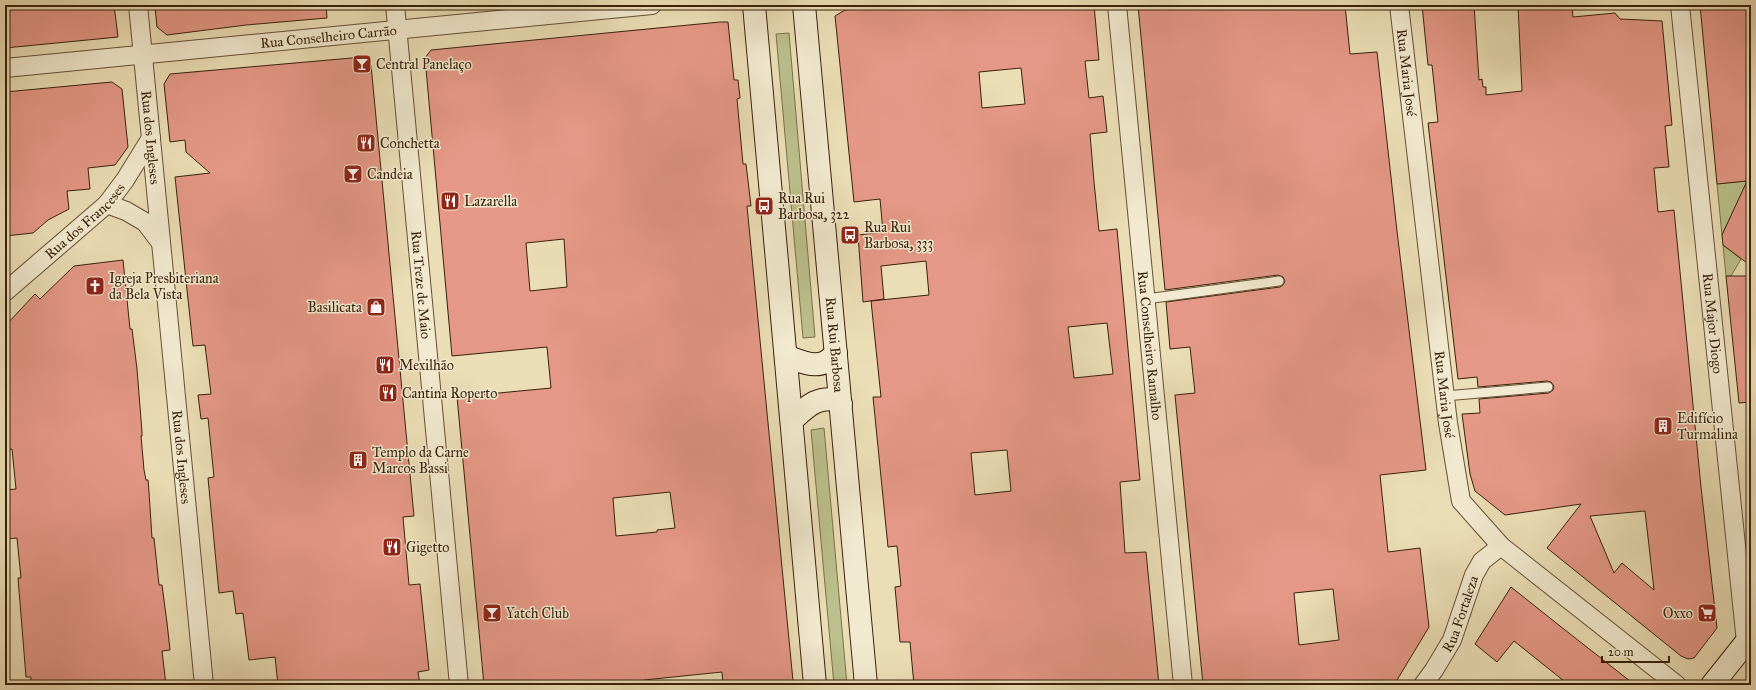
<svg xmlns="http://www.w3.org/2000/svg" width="1756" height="690" font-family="'IM FELL Great Primer',serif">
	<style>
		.green { fill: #bbc08c; stroke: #7a704b }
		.building { fill: #e59887; stroke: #38210a; fill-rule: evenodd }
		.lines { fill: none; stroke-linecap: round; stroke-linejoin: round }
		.service-casing { stroke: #655035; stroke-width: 11 }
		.minor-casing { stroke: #655035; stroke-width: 20 }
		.secondary-casing { stroke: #38210a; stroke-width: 24 }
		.service { stroke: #f2ead0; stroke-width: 9 }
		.minor { stroke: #f2ead0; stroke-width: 18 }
		.secondary { stroke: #f2ead0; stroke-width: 22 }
		.labels { text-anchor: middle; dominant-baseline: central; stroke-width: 3; stroke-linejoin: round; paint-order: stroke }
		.street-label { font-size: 14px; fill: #38210a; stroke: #f2ead0 }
		.poi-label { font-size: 14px; fill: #38210a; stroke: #f2ead0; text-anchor: start }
	</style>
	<rect width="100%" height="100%" fill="#ebdeb6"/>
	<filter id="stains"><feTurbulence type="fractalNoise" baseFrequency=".005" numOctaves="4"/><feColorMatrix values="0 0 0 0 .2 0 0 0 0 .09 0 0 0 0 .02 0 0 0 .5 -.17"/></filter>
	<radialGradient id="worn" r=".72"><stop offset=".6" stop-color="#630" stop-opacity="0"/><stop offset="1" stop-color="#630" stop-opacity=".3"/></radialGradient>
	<path class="green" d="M789,33L815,337L803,338L776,34Z
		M1751,180L1740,197L1722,235L1717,184Z
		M1723,245L1741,259L1731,276H1726Z
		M824,428L847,685H834L811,430Z"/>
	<path class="building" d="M5,5H114L118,37L5,48Z
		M175,5H326L327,18L246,25L167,35L157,27L155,7Z
		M897,5H1094L1099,60L1085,61L1089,98L1103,96L1107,132L1090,134L1094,182L1099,231L1117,229L1140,480L1120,482L1125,553L1146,552L1159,685H914L910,642H900L895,587L901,586L897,546L888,547L873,397H881L871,301L929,295L926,261L881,266L884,299L863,302L858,235L883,232L880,199L854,202L835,16L845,10ZM1021,68L1025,104L982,108L979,72ZM1107,323L1113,374L1074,378L1068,327ZM1007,450L1011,491L975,495L971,453Z
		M1138,5H1345L1350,54L1377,52L1397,231L1426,470L1380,475L1388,552L1420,548L1429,627L1394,685H1203L1175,395L1195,393L1190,347L1170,349L1166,302L1280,287L1283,285L1285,281L1283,277L1278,275L1165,290ZM1333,589L1339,640L1299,645L1294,593Z
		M1422,5H1474L1479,80L1482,79L1483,87H1486V95L1522,91L1518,5H1572L1573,17L1615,13L1620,19L1662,21L1672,125L1665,126L1669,167L1654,168L1658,212L1674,210L1701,487L1717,628L1694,658L1688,659L1681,656L1547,548L1581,504L1505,515L1475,491L1470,474L1462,414L1480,413L1479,399L1549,393L1553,390L1554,386L1551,382L1547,381L1478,387L1477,377L1458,379L1428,123L1438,122L1432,65H1428ZM1645,511L1654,590L1622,563L1614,573L1590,516Z
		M1700,5H1751V266L1723,245L1722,235L1747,181L1717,184Z
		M720,22H728L734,80H738L740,98L737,99L743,164H746L751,206H747L793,681L754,685H723L722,672L644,680L645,685H484L457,397L551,388L547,347L452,356L425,58L431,50ZM564,239L567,287L530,291L526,243ZM670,492L675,528L657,530V532L616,536L613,498Z
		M363,57L371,65L414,516L403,517L409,585L420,584L429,670L418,672L420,685H278L275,657L249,660L243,613L236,614L233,591L219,593L208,478L214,477L208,418L201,419L198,395L211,394L205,345L193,346L175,177L210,173L186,152L185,140L170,142L164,84L170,74Z
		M112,82L122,89L128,147L115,165L88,168L90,189L67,191L69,209L48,220L33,233L5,236V92Z
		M123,260L130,329H132L137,369L142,432V436H141L144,470L146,480H148L149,492L152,538H154L159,585H162L167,623L170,650L162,651L166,685H31V677H26L18,578H21L17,538L6,539L5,490L16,489L12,449L5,450V403L9,402L6,366L9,363L6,325L35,294L40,299L74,266Z
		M1726,276H1751V402L1739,403Z
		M1511,587L1560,626L1635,685H1569L1514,641L1497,662L1475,644Z"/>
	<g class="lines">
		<g class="service-casing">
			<path id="service" d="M1146,299L1279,281
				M1445,396L1548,387"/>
		</g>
		<g class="minor-casing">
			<g id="minor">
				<path id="s1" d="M138,5L204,685"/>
				<path id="s2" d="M395,5L459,685"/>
				<path id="s3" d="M1117,5L1183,685"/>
				<path id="s4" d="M1399,5L1448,423L1461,501L1501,546L1677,685"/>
				<path id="s5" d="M1680,5L1746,642"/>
				<path id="s6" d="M5,68L652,5"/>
				<path d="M107,204L126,211L145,222L161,243"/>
				<path id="s7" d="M5,292L107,204L125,180L151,138"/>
				<path id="s8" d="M1423,685L1434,670L1452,640L1474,575L1482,561L1501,546"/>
			</g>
		</g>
		<g class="secondary-casing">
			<g id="secondary">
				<path d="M754,5L815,685"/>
				<path id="s9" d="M804,5L866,685"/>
				<path d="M786,356C805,363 821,372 836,353"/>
				<path d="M792,420C807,407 816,396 838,400L841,404"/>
				<path d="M1712,685L1751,636"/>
			</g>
		</g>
		<use href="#service" class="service"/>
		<use href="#minor" class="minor"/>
		<use href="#secondary" class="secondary"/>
	</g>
	<defs>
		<g id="bar-square" transform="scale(1)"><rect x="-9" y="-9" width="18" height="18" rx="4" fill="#8f2418" stroke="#f2ead0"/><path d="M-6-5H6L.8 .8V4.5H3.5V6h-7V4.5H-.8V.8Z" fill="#fff"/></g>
		<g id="restaurant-square" transform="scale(1)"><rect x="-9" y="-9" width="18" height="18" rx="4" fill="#8f2418" stroke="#f2ead0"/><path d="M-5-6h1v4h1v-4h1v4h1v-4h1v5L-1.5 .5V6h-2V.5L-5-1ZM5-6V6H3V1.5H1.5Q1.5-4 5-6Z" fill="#fff"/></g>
		<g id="bus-square" transform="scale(1)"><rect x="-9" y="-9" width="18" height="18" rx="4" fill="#8f2418" stroke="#f2ead0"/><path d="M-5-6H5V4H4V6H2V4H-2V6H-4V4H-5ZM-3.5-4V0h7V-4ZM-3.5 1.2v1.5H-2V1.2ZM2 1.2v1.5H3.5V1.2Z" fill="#fff"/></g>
		<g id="church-square" transform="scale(1)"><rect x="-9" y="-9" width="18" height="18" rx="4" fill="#8f2418" stroke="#f2ead0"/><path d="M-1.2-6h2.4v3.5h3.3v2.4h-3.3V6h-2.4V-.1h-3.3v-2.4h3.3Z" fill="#fff"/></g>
		<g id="shop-square" transform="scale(1)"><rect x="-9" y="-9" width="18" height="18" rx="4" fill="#8f2418" stroke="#f2ead0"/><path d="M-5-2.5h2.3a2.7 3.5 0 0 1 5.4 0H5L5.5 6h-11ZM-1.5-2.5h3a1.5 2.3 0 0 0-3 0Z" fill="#fff"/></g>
		<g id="building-square" transform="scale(1)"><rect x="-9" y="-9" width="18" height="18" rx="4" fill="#8f2418" stroke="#f2ead0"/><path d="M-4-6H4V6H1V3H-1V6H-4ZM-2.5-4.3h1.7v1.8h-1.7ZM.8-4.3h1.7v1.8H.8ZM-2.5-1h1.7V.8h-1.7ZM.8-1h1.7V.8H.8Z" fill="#fff"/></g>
		<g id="supermarket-square" transform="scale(1)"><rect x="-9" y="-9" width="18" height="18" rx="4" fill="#8f2418" stroke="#f2ead0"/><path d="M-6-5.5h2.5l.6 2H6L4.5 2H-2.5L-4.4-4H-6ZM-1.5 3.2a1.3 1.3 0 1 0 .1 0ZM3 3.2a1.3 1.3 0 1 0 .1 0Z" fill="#fff"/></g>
	</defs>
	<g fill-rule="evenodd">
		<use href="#bar-square" x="362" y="64"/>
		<use href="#restaurant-square" x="366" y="143"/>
		<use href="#bar-square" x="353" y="174"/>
		<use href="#restaurant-square" x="450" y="201"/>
		<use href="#bus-square" x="764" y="206"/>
		<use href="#bus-square" x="850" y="235"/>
		<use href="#church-square" x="95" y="286"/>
		<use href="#shop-square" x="376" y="307"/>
		<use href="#restaurant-square" x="385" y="365"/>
		<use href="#restaurant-square" x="388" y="393"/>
		<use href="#building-square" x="1663" y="426"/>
		<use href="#building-square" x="358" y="460"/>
		<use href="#restaurant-square" x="392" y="547"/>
		<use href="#bar-square" x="492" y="613"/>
		<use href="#supermarket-square" x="1707" y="613"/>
	</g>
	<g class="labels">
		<g class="street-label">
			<text stroke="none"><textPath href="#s6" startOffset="325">Rua Conselheiro Carrão</textPath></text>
			<text stroke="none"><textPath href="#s4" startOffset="68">Rua Maria José</textPath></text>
			<text stroke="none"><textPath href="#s1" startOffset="133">Rua dos Ingleses</textPath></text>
			<text stroke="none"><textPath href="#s7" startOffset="107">Rua dos Franceses</textPath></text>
			<text stroke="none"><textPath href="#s2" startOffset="281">Rua Treze de Maio</textPath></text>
			<text stroke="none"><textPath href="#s5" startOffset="320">Rua Major Diogo</textPath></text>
			<text stroke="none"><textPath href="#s9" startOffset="341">Rua Rui Barbosa</textPath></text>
			<text stroke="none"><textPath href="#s3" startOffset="342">Rua Conselheiro Ramalho</textPath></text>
			<text stroke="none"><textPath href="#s4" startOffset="392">Rua Maria José</textPath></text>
			<text stroke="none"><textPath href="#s1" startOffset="454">Rua dos Ingleses</textPath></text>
			<text stroke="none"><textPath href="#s8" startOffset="81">Rua Fortaleza</textPath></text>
		</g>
		<g class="poi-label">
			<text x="376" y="64">Central Panelaço</text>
			<text x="380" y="143">Conchetta</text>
			<text x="367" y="174">Candeia</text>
			<text x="778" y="198">Rua Rui<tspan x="778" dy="16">Barbosa, 322</tspan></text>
			<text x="464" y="201">Lazarella</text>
			<text x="864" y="227">Rua Rui<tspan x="864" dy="16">Barbosa, 333</tspan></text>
			<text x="109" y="278">Igreja Presbiteriana<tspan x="109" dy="16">da Bela Vista</tspan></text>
			<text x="362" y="307" text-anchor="end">Basilicata</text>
			<text x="399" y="365">Mexilhão</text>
			<text x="402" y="393">Cantina Roperto</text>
			<text x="1677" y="418">Edifício<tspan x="1677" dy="16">Turmalina</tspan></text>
			<text x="372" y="452">Templo da Carne<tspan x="372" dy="16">Marcos Bassi</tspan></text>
			<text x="406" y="547">Gigetto</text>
			<text x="506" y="613">Yatch Club</text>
			<text x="1693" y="613" text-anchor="end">Oxxo</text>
		</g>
	</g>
	<rect width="1756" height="690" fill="none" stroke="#ebdeb6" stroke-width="20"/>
	<rect x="6" y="6" width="1744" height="678" fill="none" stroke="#38210a" stroke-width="2"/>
	<rect x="10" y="10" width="1736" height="670" fill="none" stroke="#38210a"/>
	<path d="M1602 656v6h67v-6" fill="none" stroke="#38210a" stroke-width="2"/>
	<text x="1608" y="656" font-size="12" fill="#38210a" stroke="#f2ead0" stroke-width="3" paint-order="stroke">20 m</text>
	<rect width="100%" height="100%" filter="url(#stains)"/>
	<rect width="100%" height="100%" fill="url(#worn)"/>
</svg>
